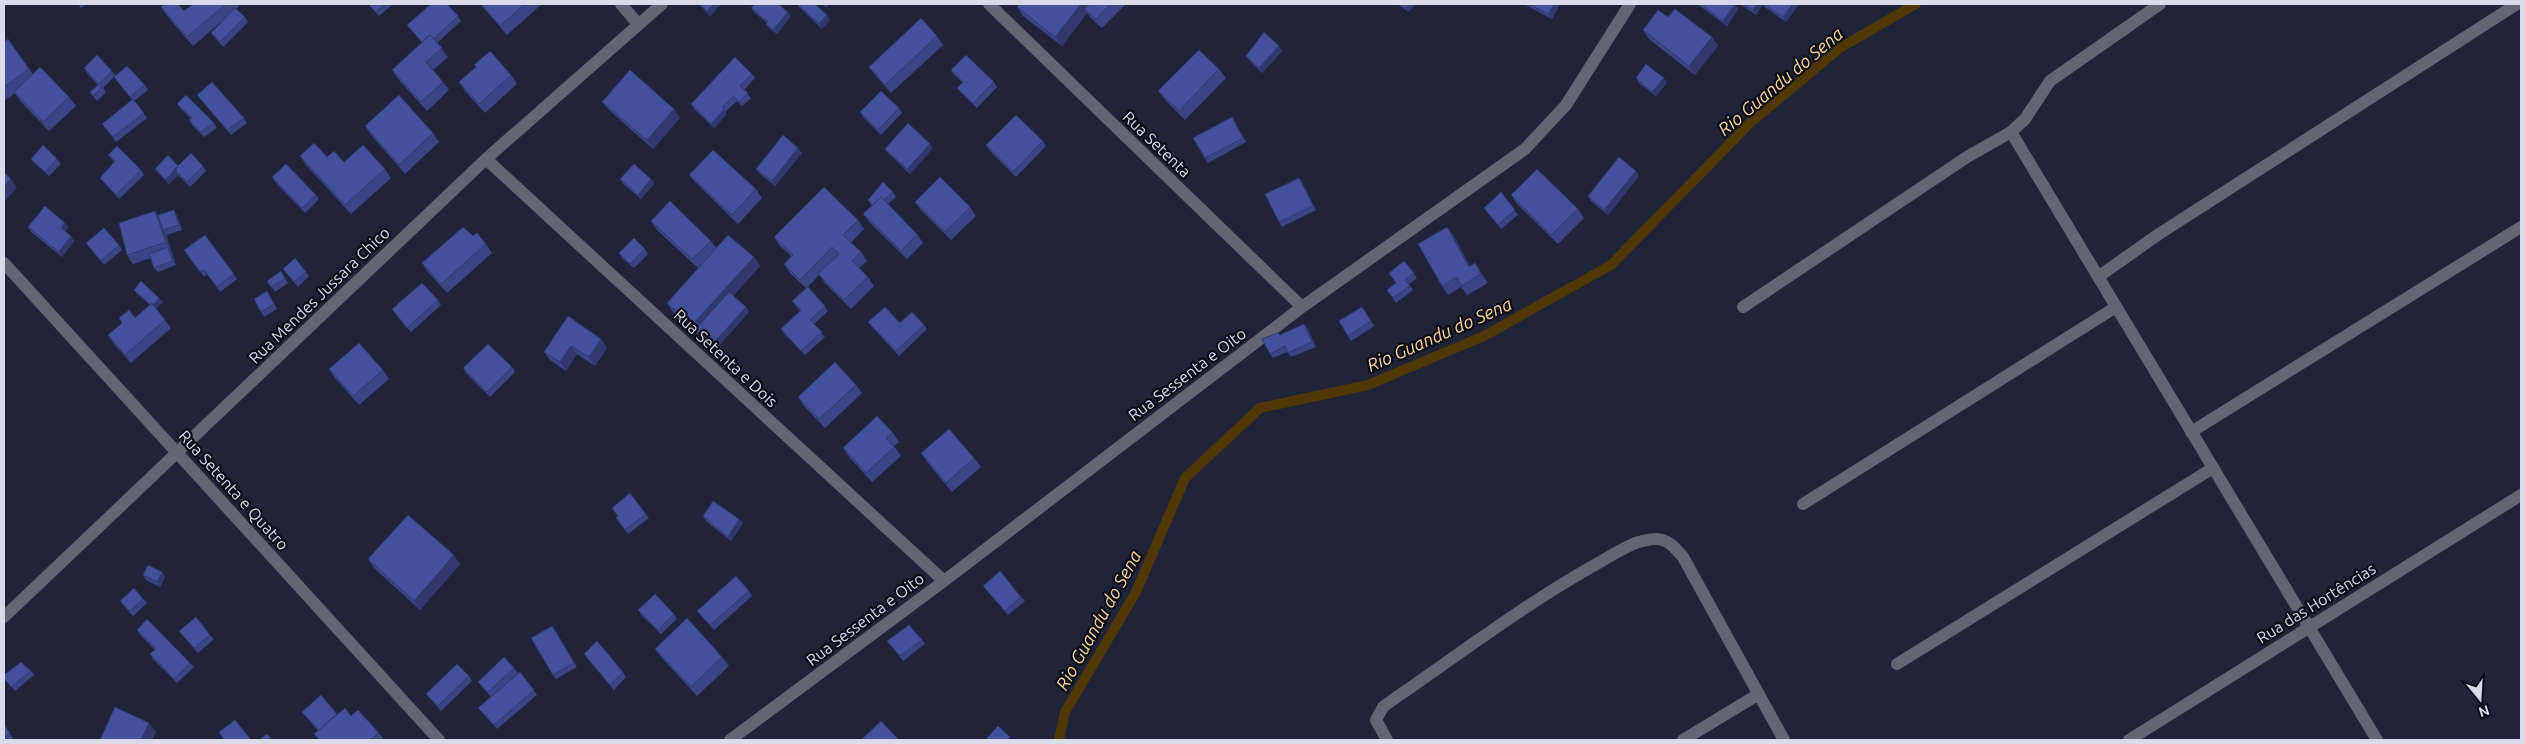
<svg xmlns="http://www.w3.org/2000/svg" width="2525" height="744" font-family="Ubuntu,sans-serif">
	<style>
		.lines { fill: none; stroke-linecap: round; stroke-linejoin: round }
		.stream { stroke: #513701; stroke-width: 10 }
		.minor { stroke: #636570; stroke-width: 12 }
		.wall { fill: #3b4586 }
		.shaded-wall { fill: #30386d }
		.building { fill: #45509c; stroke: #30386d }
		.labels { text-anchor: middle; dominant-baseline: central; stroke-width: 4.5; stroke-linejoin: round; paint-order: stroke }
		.street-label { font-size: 16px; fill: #d8dbe9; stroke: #0c0e17 }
		.water-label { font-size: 18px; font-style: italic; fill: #fcd696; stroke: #0c0e17 }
	</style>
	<rect width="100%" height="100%" fill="#202439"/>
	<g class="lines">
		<path class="stream" d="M1059,740L1065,712L1136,592L1185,478L1260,408L1368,385L1484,336L1611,265L1750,123L1840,48L1916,4"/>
		<path class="minor" d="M621,4L638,24
			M989,4L1302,307
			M2011,132L2377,740
			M486,159L944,581
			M4,263L439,740
			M2098,277L2159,234L2517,4
			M1743,307L1967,157L2011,132L2025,119L2050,81L2160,4
			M2191,432L2521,227
			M1803,504L2116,307
			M4,617L486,159L662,4
			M1897,664L2213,468
			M730,740L944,581L1302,307L1525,149L1566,105L1630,4
			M1387,740L1376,720L1383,707L1394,699C1462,652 1528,602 1600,562C1616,553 1636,539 1656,539C1668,539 1675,548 1683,557L1784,740
			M1683,740L1759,694
			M2129,740L2521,495"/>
	</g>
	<path class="wall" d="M78,4H87L81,8Z
		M193,4H238L239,6L236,9L245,17L248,22L223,47L215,38L211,33L228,16L193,46L167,16L161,7L184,11Z
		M368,4H393L379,16Z
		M480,4H542L507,35Z
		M699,4H721L710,16Z
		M797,4L827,15L830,20L822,29L799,7Z
		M1020,4H1126L1102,28L1091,18L1087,13L1062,46L1023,16L1017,7Z
		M1397,4H1415L1409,12Z
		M1524,4H1560L1552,19Z
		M1697,4H1734L1738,9L1727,26Z
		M1740,4H1799L1786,22L1762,5L1756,15Z
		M751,8L791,16L777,34L770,29L766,24L767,23L755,13Z
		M458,16L461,21L437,43L448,57L433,70L443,82L449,90L427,111L398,79L392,70L422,42L407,25Z
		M1668,17L1712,37L1718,46L1695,75L1649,39L1643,30Z
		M937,36L943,45L891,93L875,75L869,67Z
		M8,39L33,74L69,97L76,106L49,131L20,101L15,93L4,101V42Z
		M1282,51L1262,73L1250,61L1246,56Z
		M474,65L511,75L517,84L485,113L465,91L459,82L476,67Z
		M84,68L112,71L115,75L145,85L148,90L134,101L147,118L116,142L102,124L132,100L114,77L103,88L106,92L97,101L90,92L98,85L87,73Z
		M1219,69L1226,78L1185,120L1165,100L1158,91Z
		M951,70L994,82L997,87L977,108L960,92L957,88L962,82L954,75Z
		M752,74L755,78L744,90L751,98L742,106L737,101L725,112L727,114L714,128L694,109L691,104Z
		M1636,78L1667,83L1656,96L1639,83Z
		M197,95L244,118L247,123L231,135Z
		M602,102L680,118L653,149L609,110Z
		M177,104L214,123L217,128L204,137L192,125L189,120L191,119L181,109Z
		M899,108L902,113L881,135L863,117L860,112Z
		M1235,122L1246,142L1208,163L1205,158Z
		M365,126L433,133L439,142L405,174L371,135Z
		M1043,141L1046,146L1016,177L989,150L986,145Z
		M933,148L910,174L888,153L885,149Z
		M802,153L775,186L759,173L756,169Z
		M108,155L141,170L144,175L119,199L100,178L114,162Z
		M300,156L385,169L391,178L351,214L306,165Z
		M31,159H57L61,164L49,176L34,163Z
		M178,166H203L206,171L190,187L178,175L169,184L158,173L155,169Z
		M689,175L756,189L762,198L738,224L696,183Z
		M1639,176L1608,215L1591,201L1588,196Z
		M272,177L316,195L319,199L305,213L275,182Z
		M1299,178L1302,182L1316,210L1282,227L1279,222Z
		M620,179H651L654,184L641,199L623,184Z
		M893,192L896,197L888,204L917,234L923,243L907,259L870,223L863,214L872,206L868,200Z
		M1501,192L1518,215L1501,229L1484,208Z
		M1511,195L1578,209L1584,218L1558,244L1517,204Z
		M915,202L970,207L976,216L951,240L921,210Z
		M155,211L158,215H177L182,230L166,235V234L176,265L158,272L154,268L151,258L133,264L127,255Z
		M858,220L864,229L851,243L861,252L867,261L859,268L868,277L874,286L851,309L825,283L819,275L808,287L828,311L814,324L825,337L805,355L784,334L781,329L800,311L792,301L806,288L790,273L784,264L791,256L780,246L774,237Z
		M651,221L711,241L716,248L754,257L760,266L733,296L746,307L749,312L715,350L673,312L667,303L698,268L657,230Z
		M28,227H68L65,232L71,236L74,241L62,257L31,232Z
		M1447,227L1454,236L1470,266L1475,263L1488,283L1467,295L1461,287L1448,295L1442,286Z
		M205,235L237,279L220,292L207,274L204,277L184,250Z
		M473,236L486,244L492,253L447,293L428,272L422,263Z
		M86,243L119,245L122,250L104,265Z
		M645,249L648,254L634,268L622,258L619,253Z
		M1404,261L1417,278L1409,284L1413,290L1396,303L1387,290L1396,283Z
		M283,269L306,272L309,276L298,287Z
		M281,271L288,283L275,292L267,281Z
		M134,290L163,302L156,309L171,328L131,363L114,344L108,335L135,318L150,305L137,294Z
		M267,291L277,309L264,317L261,312Z
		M438,300L441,305L411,332L392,309Z
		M1362,307L1374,326L1351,341L1339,321Z
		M568,316L607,348L595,366L577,354L566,371L550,360L544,352Z
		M868,322L924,325L927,329L899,356L872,327Z
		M1304,324L1308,329L1316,347L1291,357L1287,352L1273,358L1270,354L1280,335Z
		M512,367L515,372L490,397L466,373L463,368Z
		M329,369L383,370L389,379L359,405L335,378Z
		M856,385L862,393L825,428L804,406L798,397Z
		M893,433L899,442L894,446L901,456L872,482L849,457L843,448Z
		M921,453L974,458L981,467L952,492L927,462Z
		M612,508L646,514L649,518L628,534L616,518L618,516Z
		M703,516L739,519L743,523L731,541L706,521Z
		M368,559L460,564L420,610L374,568Z
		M162,572L165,577L160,587L146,580L143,575Z
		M983,586L1021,597L1025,601L1008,615Z
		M749,591L752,596L714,630L697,611Z
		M143,599L147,603L133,616L123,605L120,601Z
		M638,610L674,614L677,619L661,634L641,615Z
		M137,630L190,663L194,667L177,683L153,659L150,654L155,650L140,635Z
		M555,630L577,667L556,679L553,675Z
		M179,631L210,635L214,639L198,653Z
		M922,640L925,644L903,661L887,641Z
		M655,649L722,657L729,666L697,696L661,657Z
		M584,654L623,672L626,677L614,690Z
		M514,668L518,673L498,691L520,672L537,695L497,729L478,708L491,697L481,686L478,682Z
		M31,671L34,675L15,691L4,678Z
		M469,676L472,681L441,711L426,694Z
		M302,712L351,716L379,733L384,740H319L314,734L318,731Z
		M4,725L13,738L10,740H4Z"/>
	<path class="shaded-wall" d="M714,4H721L710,16L707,11Z
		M823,4H830L826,8Z
		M1081,4H1094L1084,9L1087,13L1062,46L1055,37Z
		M1409,4H1415L1409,12L1406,8Z
		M1554,4H1560L1552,19L1548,14Z
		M1735,4L1738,9L1727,26L1723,21Z
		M1757,4H1761L1762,5L1756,15L1753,10Z
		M1793,4H1799L1786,22L1783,17Z
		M788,12L791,16L777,34L773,30Z
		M827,15L830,20L822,29L819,24Z
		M1712,37L1718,46L1695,75L1689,66Z
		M1279,46L1282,51L1262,73L1259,68Z
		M1664,78L1667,83L1656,96L1652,92Z
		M674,109L680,118L653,149L647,140Z
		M724,110L727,114L714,128L711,124Z
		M930,144L933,148L910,174L907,169Z
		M798,148L802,153L775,186L772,181Z
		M177,167L176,171L178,175L169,184L166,180Z
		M1636,171L1639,176L1608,215L1604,210Z
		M1299,178L1302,182L1316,210L1313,206Z
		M11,179L17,188L4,202V187Z
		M651,179L654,184L641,199L638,195Z
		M174,210L177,215L182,230L179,225Z
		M155,211L161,220L163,230L166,234L176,265L173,261L169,247L166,242Z
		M65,223L68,227L64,233L61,228Z
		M1447,227L1454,236L1475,276L1469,267Z
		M71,236L74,241L62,257L59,252Z
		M754,257L760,266L699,333L695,330L698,334L692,325Z
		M1475,263L1481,272L1488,283L1481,274Z
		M159,298L163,302L155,310L152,306Z
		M746,307L749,312L715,350L712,345Z
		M1304,324L1308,329L1316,347L1312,342Z
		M601,339L607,348L595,366L589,357Z
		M571,346L577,354L566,371L560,362Z
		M739,519L743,523L731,541L728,537Z
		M454,555L460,564L420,610L414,601Z
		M162,572L165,577L160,587L157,582Z
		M149,723L156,732L152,740H141Z"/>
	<path class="building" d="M165,4H178L184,11L193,4H226L187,37L161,7Z
		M368,4H385L376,12Z
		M431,4H447L458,16L434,39L430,35L422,42L407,25Z
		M481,4H525L500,26Z
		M699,4H714L707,11Z
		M755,4H778L788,12L773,30L766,24L768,22L751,8Z
		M797,4H815L827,15L819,24Z
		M1020,4H1081L1055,37L1017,7Z
		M1090,4H1111L1096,19L1084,9Z
		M1401,4H1409L1406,8Z
		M1529,4H1554L1548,14Z
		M1700,4H1735L1723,21Z
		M1743,4H1757L1753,10Z
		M1763,4H1793L1783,17Z
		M235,8L245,17L220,42L211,33Z
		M1675,9L1712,37L1689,66L1643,30L1658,10L1668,17Z
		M921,18L937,36L885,85L869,67Z
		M1264,32L1279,46L1259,68L1246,56Z
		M430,35L442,48L426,62L443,82L421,102L392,70Z
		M8,39L29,69L4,87V42Z
		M1199,50L1219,69L1179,111L1158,91Z
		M490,51L511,75L479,104L459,82L476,67L474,65Z
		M97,55L112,71L99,84L84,68Z
		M966,55L994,82L973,103L957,88L963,82L951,70Z
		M735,57L752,74L740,86L748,93L739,102L734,96L722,107L724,110L711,124L691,104Z
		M1646,64L1664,78L1652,92L1636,78Z
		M127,66L145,85L130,97L114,77Z
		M40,67L69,97L43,122L14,92Z
		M630,70L674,109L647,140L602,102Z
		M212,82L244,118L227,130L197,95Z
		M99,84L102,87L93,96L90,92Z
		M881,91L899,108L878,130L860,112Z
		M186,95L214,123L201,132L189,120L192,118L177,104Z
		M399,95L433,133L399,165L365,126Z
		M133,99L144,113L113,137L102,124Z
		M1016,115L1043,141L1013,172L986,145Z
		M1232,117L1243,138L1205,158L1193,138Z
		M908,123L930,144L907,169L885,149Z
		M783,135L798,148L772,181L756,169Z
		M314,143L327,157L334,151L344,162L363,145L385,169L345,205L300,156Z
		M43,145L57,159L45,172L31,159Z
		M117,146L141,170L116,195L100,178L115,161L108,155Z
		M713,150L756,189L732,215L689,175Z
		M191,153L203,166L187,182L176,171L177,167L166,180L155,169L168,155L178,166Z
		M1619,157L1636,171L1604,210L1588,196Z
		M286,164L316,195L302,208L272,177Z
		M634,164L651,179L638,195L620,179Z
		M1537,169L1578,209L1551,235L1511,195Z
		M4,172L11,179L4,187Z
		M940,177L970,207L945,232L915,202Z
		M1299,178L1313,206L1279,222L1265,194Z
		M883,182L893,192L884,200L881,197L873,205L868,200Z
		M824,187L858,220L843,235L861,252L852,261L868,277L844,300L818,274L839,254L832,247L800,280L784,264L793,255L774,237Z
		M1501,192L1515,210L1498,225L1484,208Z
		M881,197L917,234L901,251L863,214Z
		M670,201L711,241L692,259L651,221Z
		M45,206L65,223L61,228L71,236L59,252L28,227Z
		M174,210L179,225L163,230L158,215Z
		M155,211L166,242L127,255L119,223Z
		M463,227L473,236L477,233L486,244L441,284L422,263Z
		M1447,227L1469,267L1475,263L1481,274L1461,286L1457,277L1442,286L1418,244Z
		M104,228L119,245L101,261L86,243Z
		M205,235L234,274L217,287L204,270L200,272L184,250Z
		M728,235L754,257L692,325L667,303Z
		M634,238L645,249L630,264L619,253Z
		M168,247L173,261L154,268L149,254Z
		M295,258L306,272L294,282L283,269Z
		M1404,261L1414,273L1405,280L1410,286L1393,298L1387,290L1396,283L1389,273Z
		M281,271L285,279L271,287L267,281Z
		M141,281L159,298L153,305L152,303L151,305L134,290Z
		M422,283L438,300L407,328L392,309Z
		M808,287L825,306L810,320L822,332L801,351L781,329L801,310L792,301Z
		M267,291L274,304L261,312L254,299Z
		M729,292L746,307L712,345L695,330Z
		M152,303L165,320L125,355L108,335L122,323L119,318L129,310L135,318Z
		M885,307L900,323L912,312L924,325L896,351L868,322Z
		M1362,307L1371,321L1348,336L1339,321Z
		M568,316L601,339L589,357L571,346L560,362L544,352Z
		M1304,324L1312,342L1288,353L1285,346L1270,354L1262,339L1278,333L1280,335Z
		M359,343L383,370L353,396L329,369Z
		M488,344L512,367L487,392L463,368Z
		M835,362L856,385L819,419L798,397Z
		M877,416L893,433L886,438L894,447L866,473L843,448Z
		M949,429L974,458L946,483L921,453Z
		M630,493L646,514L625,530L616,518L618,516L612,508Z
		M713,501L739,519L728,537L703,516Z
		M408,515L454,555L414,601L368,559Z
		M148,565L162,572L157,582L143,575Z
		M1000,571L1021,597L1005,611L983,586Z
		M736,576L749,591L710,625L697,611Z
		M134,588L143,599L130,611L120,601Z
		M655,594L674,614L658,630L638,610Z
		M196,617L210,635L194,648L179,631Z
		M687,618L722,657L691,687L655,649Z
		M147,619L190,663L174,679L150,654L156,649L137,630Z
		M909,625L922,640L900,656L887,641Z
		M552,626L574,663L553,675L531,638Z
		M597,641L623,672L610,685L584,654Z
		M504,657L514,668L488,692L478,682Z
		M21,662L31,671L11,687L4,678V675Z
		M457,664L469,676L438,706L426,694Z
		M520,672L534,690L494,725L478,708Z
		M321,695L337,714L319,730L302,712Z
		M115,707L149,723L141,740H100Z
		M345,708L351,716L358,710L379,733L370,740H320L314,734Z
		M235,720L251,740H224L219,732Z
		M881,721L899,740H861Z
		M4,725L10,733L4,738Z
		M998,726L1010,737L1007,740H985Z
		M267,734L272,740H259Z"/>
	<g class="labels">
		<g class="street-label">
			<text transform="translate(1157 144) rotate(44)">Rua Setenta</text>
			<text transform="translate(319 295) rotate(-44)">Rua Mendes Jussara Chico</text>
			<text transform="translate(726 358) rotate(43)">Rua Setenta e Dois</text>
			<text transform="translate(1187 374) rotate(-37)">Rua Sessenta e Oito</text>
			<text transform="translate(234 490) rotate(48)">Rua Setenta e Quatro</text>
			<text transform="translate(2316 603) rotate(-32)">Rua das Hortências</text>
			<text transform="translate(865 619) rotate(-37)">Rua Sessenta e Oito</text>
		</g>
		<g class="water-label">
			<text transform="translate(1780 81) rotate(-40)">Rio Guandu do Sena</text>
			<text transform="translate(1439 334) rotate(-24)">Rio Guandu do Sena</text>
			<text transform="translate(1098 620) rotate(-61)">Rio Guandu do Sena</text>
		</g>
	</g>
	<rect width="2525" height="744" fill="none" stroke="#d8dbe9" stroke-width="10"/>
	<g transform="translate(2480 699) rotate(162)" stroke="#0c0e17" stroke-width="4" paint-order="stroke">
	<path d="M0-4L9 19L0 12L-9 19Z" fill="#d8dbe9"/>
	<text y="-8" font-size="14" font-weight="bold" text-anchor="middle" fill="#d8dbe9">N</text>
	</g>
</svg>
